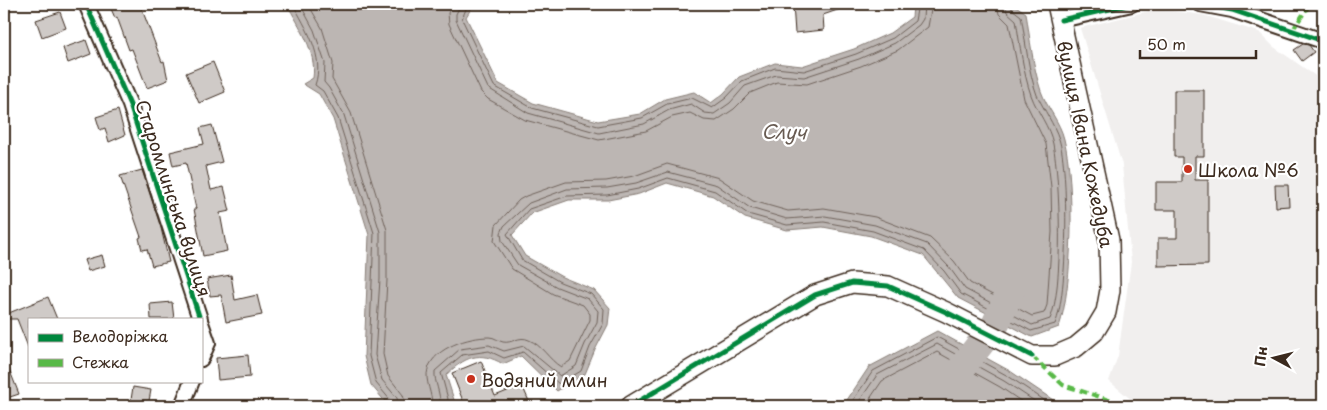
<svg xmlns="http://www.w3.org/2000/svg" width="1327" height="410" font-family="'Playpen Sans',sans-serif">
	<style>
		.built { fill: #f1efee }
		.water { fill: #bcb6b3; stroke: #887e77 }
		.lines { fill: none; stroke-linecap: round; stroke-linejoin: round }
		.shore { stroke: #6f625a; stroke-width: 1 }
		.river { stroke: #bcb6b3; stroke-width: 28 }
		.building { fill: #cfcac7; stroke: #3b2a1e }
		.minor-casing { stroke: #3b2a1e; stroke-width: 18 }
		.secondary-casing { stroke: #3b2a1e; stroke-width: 22 }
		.minor { stroke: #fff; stroke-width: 14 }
		.secondary { stroke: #fff; stroke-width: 19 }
		.quiet { stroke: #58b947; stroke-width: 4; stroke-dasharray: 8 4; stroke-linecap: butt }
		.cycleway-casing { stroke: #fff; stroke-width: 8 }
		.cycleway { stroke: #00873e; stroke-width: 5 }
		.poi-dot { fill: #c8321e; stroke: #fff; stroke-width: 2 }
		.labels { text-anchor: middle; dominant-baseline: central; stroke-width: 4.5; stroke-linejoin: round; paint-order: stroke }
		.street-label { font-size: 18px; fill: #3b2a1e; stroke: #fff }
		.poi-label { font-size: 18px; fill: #3b2a1e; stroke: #fff; text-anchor: start }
		.water-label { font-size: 19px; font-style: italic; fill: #685b52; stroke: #fff }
	</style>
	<rect width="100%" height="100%" fill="#fff"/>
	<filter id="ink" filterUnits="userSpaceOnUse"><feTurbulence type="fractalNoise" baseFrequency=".02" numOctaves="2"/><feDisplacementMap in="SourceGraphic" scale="10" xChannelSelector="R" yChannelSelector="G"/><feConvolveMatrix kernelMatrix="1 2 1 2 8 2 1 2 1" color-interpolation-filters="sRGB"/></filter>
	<g filter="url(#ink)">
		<path class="built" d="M1157,9L1203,15L1259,32L1274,47L1317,77L1323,76V406H1139L1109,381L1118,356L1131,262L1122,165L1080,28Z"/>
		<path class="water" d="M287,4H474L466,17L498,83L533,103L598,121L640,114L665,99L694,92L711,103L723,94L739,77L775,63L802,66L854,49L890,33L912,17L913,6L917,4H1013L1026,13C1030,39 1033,67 1041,91C1047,108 1060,122 1064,139C1075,182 1073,287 1059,327L1032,337L958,298L923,255L871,236L823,227L787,230L745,218L713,196L667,183L639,194L608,200H569L532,213L512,235L525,256L562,277L594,290L610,308L608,325L595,350L585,374L557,391L521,356L503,364C479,350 465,357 446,375L455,403L444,406L388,405L371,385L364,356L369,235L333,119L319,94L303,84L313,78C317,52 299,26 287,4Z
			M937,331L1010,371L1062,406H843L869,367Z"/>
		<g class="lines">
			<path class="shore" d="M293,4C306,28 325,57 315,85L323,91L338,118L374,233L369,356L376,383L391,401L392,406
				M300,4L314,30L325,63L324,82L329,88L344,115L380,232V279L375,355L382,380L397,398L398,406
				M308,4L322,28L333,63L332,79L351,113L387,230V280L383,354L388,376L403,395L406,406
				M452,4L448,13L449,24L481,92L488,99L525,120L599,140L646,131L672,117L690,113L704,120L716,121L734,109L750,93L777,82L807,84L861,66L898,50L928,27L932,4
				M461,4L456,14V20L488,88L528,113L599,133L644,124L669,110L691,104L705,113L714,114L730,103L745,86L776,75L804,77L859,59L895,43L919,25L923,19L924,4
				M468,4L462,19L494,86L532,108L598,126L642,118L667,104L692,98L712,108L726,98L742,81L775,68L804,71L856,54L893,38L915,21L918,4
				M432,406C433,394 424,381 428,369C435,347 469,337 489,337C495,337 498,341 503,342C512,344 519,335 529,340C542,345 549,360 561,367L570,361L590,320V314L583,305L553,294L512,269L494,241L496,225L519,200L526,196L566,182L606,181L634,176L667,164L719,178L753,201L788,211L824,208L875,217L930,238L954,261L970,283L1032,316L1044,313L1047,305L1052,232L1051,187L1046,144L1024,99L1009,24L999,14L997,4
				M440,406C441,392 434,383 435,371L460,349L489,345L504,351L524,346L560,376L576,366L585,344L597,322L598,311L588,299L557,287L518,265L502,241L501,233L504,226L529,203L567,189L607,188L636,183L668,172L717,185L750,208L787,219L825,216L875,225L927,244L949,267L965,289L1032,325L1050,319C1064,289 1060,179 1053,144C1050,127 1037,112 1031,95C1023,72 1020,45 1016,20L1007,12L1005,4
				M446,406L448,399L441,373L462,355L489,351L504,358L523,352L559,384L581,371L590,347L603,324L604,309L591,294L560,282L522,260L507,234L529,209L567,196L607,195L638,189L668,178L715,191L748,214L787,225L824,222L873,231L924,250L944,271L961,294L1031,331L1055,324C1068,296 1069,169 1059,139C1054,124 1044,110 1037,95C1028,71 1026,42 1021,16L1012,9L1011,4
				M849,406L873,371L937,337L1008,376L1053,406
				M856,406L877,375L937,344L1004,381L1042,406
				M865,406L882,381L937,352L1000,387L1028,406"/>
			<path class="river" d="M938,406L942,393L995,325L1013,286"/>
		</g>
		<path class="building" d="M109,4H140L162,62L164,61L168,80L147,88L132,49L129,50L117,17L115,18Z
			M793,4H849V6L823,15L824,30L795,33Z
			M60,12L66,28L42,37L36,20Z
			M86,40L91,54L68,63L63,48Z
			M1303,44L1309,45L1314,52L1302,61L1294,50Z
			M213,62L225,92L199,103L186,73Z
			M1174,90H1204V156H1195V180H1208V265L1158,266V238H1177V210H1156V182H1182V157H1174Z
			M118,110L125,135L109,142L105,128L100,130L96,117Z
			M212,125L222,162L206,166L211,190L224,187L230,211L220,213L227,251L203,256L194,209H196L186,163L173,166L170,152L204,144L200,128Z
			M142,170L161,228L169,262L152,266L147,249L142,250L139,238L141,237L120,176Z
			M1275,185H1288L1289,206L1276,207Z
			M102,255L105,266L88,271L84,260Z
			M231,275L235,300L257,295L262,315L226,322L221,295L210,296L207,279Z
			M48,297L57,319H29L28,347L17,319H4V315Z
			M172,302L174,319H151L150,304Z
			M248,355L250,377L218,380L216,358Z
			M4,356L19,394L4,399Z
			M481,361L495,396L522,385L531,406H465L452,373Z
			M133,387L151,390L148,406H130Z"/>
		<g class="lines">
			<g class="minor-casing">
				<path id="minor" d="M86,4L130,105L200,319
					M1200,4L1232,10L1323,41
					M1061,20L1132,4
					M201,323L208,343L201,359
					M182,406L192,381"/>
			</g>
			<g class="secondary-casing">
				<path id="secondary" d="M631,406L815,295L852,283L888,286L946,312L1032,356H1055L1076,347L1094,332L1106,312L1110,290L1109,240L1057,4"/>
			</g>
			<use href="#minor" class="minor"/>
			<use href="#secondary" class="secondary"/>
			<path class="quiet" d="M1292,31L1310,4
				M1032,356L1063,385L1115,402L1122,406"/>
			<g class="cycleway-casing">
				<path id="cycleway" d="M86,4L130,105L200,319
					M1200,4L1232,10L1323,41
					M1061,20L1132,4
					M631,406L815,295L852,283L888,286L946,312L1032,356"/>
			</g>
			<use href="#cycleway" class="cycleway"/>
		</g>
	</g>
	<g class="poi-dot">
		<circle cx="1188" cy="169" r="5"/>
		<circle cx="471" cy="379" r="5"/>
	</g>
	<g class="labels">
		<g class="street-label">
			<text transform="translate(1086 144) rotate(78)">вулиця Івана Кожедуба</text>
			<text transform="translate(174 198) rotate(72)">Старомлинська вулиця</text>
		</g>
		<g class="poi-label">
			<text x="1198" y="169">Школа №6</text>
			<text x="481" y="379">Водяний млин</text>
		</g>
		<g class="water-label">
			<text transform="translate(784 131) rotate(1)">Случ</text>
		</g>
	</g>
	<rect width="1327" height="410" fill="none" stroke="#fff" stroke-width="20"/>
	<rect x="10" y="10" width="1307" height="390" fill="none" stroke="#3b2a1e" stroke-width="2" filter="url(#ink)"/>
	<rect x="28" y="318" width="175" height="65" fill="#ffffff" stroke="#b1aaa5"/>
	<rect x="38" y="334" width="25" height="8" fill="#00873e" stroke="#b1aaa5"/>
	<text x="72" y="342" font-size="15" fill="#3b2a1e">Велодоріжка</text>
	<rect x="38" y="359" width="25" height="8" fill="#58b947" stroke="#b1aaa5"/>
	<text x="72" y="368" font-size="15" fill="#3b2a1e">Стежка</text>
	<g transform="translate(1274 358) rotate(277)" stroke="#ffffff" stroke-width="4" paint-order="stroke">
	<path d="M0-4L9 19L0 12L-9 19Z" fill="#3b2a1e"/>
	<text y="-8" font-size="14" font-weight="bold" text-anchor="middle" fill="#3b2a1e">Пн</text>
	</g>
	<path d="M1140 50v8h116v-8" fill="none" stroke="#3b2a1e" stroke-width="2.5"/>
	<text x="1147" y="50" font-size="15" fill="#3b2a1e" stroke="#ffffff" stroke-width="4" paint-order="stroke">50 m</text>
</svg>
